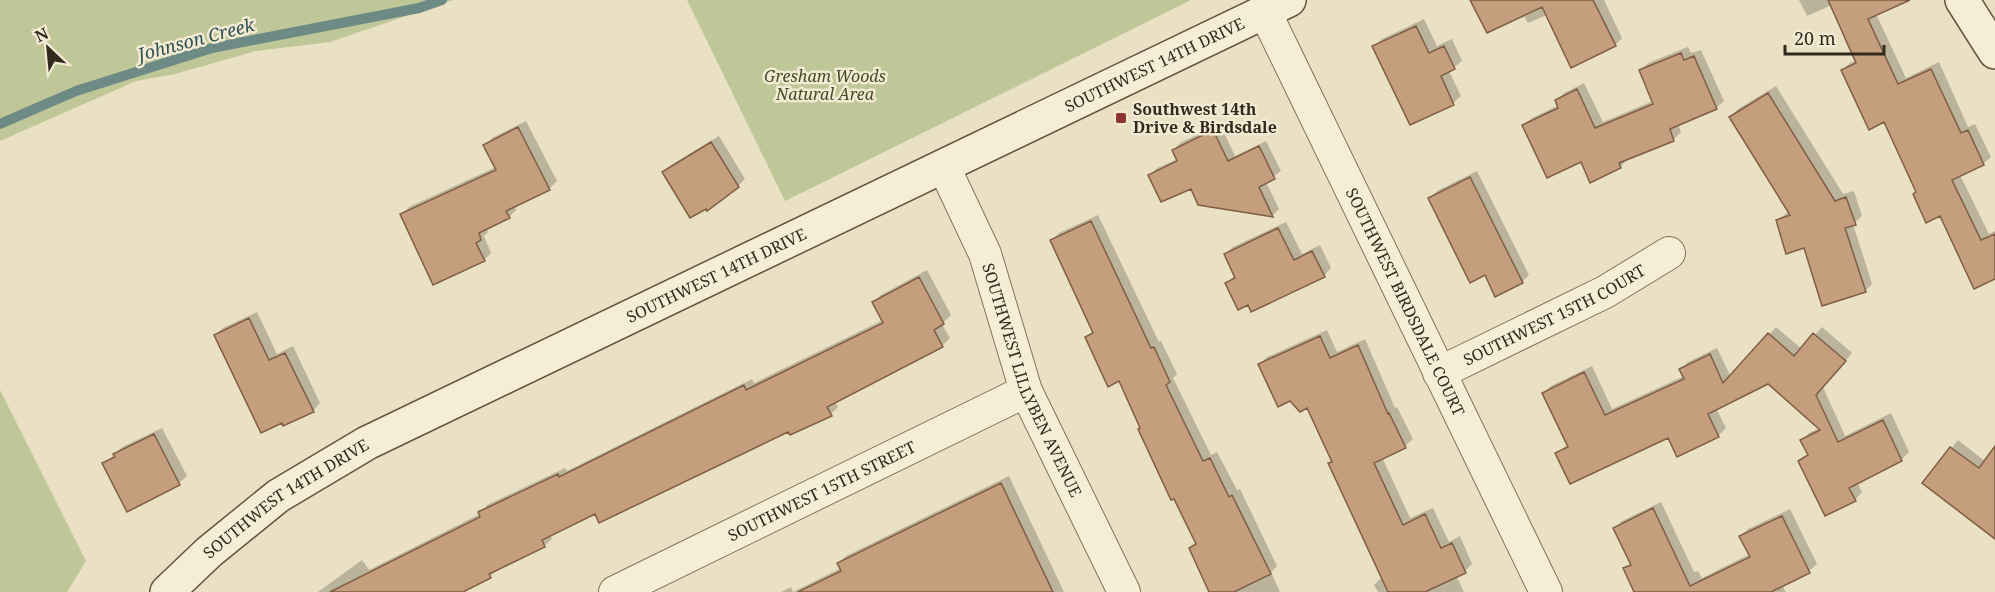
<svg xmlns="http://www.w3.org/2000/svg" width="1995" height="592" font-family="'Noto Serif',serif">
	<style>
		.green { fill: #bfc698 }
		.shadow { fill: #0003 }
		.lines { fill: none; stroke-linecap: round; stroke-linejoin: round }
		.stream { stroke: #6d8a84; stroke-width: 10 }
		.building { fill: #c49e7d; stroke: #7f5e44; stroke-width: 1.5 }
		.street-casing { stroke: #82725c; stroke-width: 34 }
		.secondary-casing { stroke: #64533f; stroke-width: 36 }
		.street { stroke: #f5edd6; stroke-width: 32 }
		.secondary { stroke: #f5edd6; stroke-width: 33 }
		.poi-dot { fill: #8c3531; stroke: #f2ead2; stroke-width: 2 }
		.labels { text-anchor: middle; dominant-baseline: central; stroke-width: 5; stroke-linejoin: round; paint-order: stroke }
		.street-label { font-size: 16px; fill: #332a1e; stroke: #f2ead2 }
		.park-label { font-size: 16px; font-style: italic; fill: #424e27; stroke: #f2ead2 }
		.poi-label { font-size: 16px; font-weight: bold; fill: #332a1e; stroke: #f2ead2; text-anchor: start }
		.water-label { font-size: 18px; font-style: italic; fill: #2f5251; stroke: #f2ead2 }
	</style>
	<rect width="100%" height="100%" fill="#eae0c3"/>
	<path class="green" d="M0,0H453L330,42L256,51L175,74L136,81L0,141Z
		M687,0H1191L785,201Z
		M0,390L86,561L67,592H0Z"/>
	<path class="shadow" d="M1472,0H1604L1622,38L1615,45L1547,15L1528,23L1523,14Z
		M1799,0H1895L1876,14L1906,78L1939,62L1968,127L1975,124L1991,157L1983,164L1960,175L1989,234L1995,231V278L1940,214L1918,191L1885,120L1842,70L1850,63L1857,60L1832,5L1807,16Z
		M1424,19L1437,46L1452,39L1462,61L1449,71L1461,96L1453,103L1411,123L1374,47L1382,39Z
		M1688,47L1691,53L1701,50L1724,101L1716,108L1678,124L1681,132L1673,140L1628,159L1620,167L1591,181L1581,160L1524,125L1532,118L1559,105L1557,100L1564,93L1584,83L1603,122L1653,101L1641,70L1648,63Z
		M1776,86L1843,194L1854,191L1862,216L1853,224L1872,284L1865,291L1805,246L1778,220L1789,211L1731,117L1738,109Z
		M526,121L557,181L549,189L515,207L516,210L509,217L486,227L488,232L484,236L491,253L484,260L402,214L409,207L496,167L485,146L492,138Z
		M1220,124L1235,156L1266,141L1281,171L1266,182L1279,209L1273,215L1200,203L1191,187L1150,175L1157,168L1178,159L1174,150L1180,143Z
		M719,136L745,179L738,186L664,172L671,165Z
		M1477,171L1529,275L1522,282L1496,295L1486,273L1430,198L1437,191Z
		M1098,215L1159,342L1161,341L1177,374L1173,378L1211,455L1217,452L1237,490L1240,489L1277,566L1271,572L1280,592H1211L1190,548L1196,542L1119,379L1087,337L1093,331L1052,240L1059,233Z
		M1286,222L1302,254L1320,245L1331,268L1324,276L1249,303L1227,283L1234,276L1225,254L1233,247Z
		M927,270L951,315L942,324L950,338L942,346L835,401L838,407L831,414L595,512L550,534L552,539L544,546L497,569L491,576L487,567L488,576H490L460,592H318L362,560L369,570L480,514L487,505L565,468L567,471L752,379L754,383L883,320L874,302L881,295Z
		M257,312L277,354L293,346L320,403L313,411L215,335L223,328Z
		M1776,327L1802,349L1822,327L1852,353L1823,387L1845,436L1891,413L1909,452L1902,459L1857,482L1862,492L1855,500L1799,461L1809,453L1802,440L1809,433L1820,428L1768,383L1716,408L1726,428L1718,436H1668L1557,453L1568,444L1544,393L1551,386L1592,366L1612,409L1684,376L1681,369L1688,362L1717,348L1731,377Z
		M1327,330L1337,352L1365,339L1395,408L1397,407L1413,439L1405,446L1382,457L1410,518L1433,508L1449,542L1460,536L1472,564L1465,571L1456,575L1464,592H1378L1374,585L1382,577L1330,464L1333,461L1308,406L1260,364L1267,357Z
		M162,428L187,476L179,483L128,510L104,464L122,447Z
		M1958,440L1995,469V537L1924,482Z
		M1009,476L1064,592H781L791,587L793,592L841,568L839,563L846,556Z
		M1661,502L1694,572L1698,571L1702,578L1750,554L1741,536L1748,529L1790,509L1817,564L1809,571L1782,585L1786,592H1636L1625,569L1631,562L1615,528L1622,521Z"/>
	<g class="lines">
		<path class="stream" d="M0,124L76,91L212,48L419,8L442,0"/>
	</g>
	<path class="building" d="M1470,0H1593L1616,46L1571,68L1542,7L1487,33Z
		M1828,0H1910L1868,19L1898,84L1931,69L1961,133L1968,130L1984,165L1952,180L1981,240L1995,234V279L1974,289L1940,216L1926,223L1913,194L1916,192L1884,122L1869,130L1841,70L1856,63Z
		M1416,26L1429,53L1444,46L1455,69L1441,76L1454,105L1410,125L1372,46Z
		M1681,53L1684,60L1694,56L1717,109L1670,129L1674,141L1619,163L1621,168L1590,183L1581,162L1547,178L1522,125L1558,108L1555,100L1577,89L1595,128L1653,104L1639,70Z
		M1768,93L1835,201L1846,197L1856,225L1845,228L1866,292L1822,306L1804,248L1786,254L1776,220L1790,215L1729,117Z
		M518,127L550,190L506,211L510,218L479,233L481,240L476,243L485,261L433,285L400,214L496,170L483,145Z
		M1213,130L1228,161L1259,146L1275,179L1259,187L1273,217L1198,205L1191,189L1161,202L1148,175L1177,161L1172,150Z
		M711,142L739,187L707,211L706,209L690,218L662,172Z
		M1470,177L1523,283L1495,297L1485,275L1470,283L1428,198Z
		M1091,221L1151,348L1154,347L1170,382L1166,385L1203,461L1210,458L1229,497L1232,495L1271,574L1234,592H1209L1189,548L1196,544L1174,499L1171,500L1138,429L1140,428L1119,381L1108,387L1085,337L1093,333L1050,240Z
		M1278,228L1294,260L1312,251L1325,277L1251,312L1248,305L1238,310L1225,283L1235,278L1224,254Z
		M919,277L944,324L934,330L943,347L827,407L832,416L790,435L788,432L599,523L595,514L542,540L545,547L489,574L491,578L463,592H330L480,517L478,512L558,474L559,477L744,385L746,390L883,323L872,302Z
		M249,318L269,360L285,353L314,412L283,426L282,423L261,433L214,335Z
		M1768,333L1794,356L1813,333L1846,361L1816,395L1838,442L1883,420L1902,461L1849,488L1856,501L1825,516L1798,461L1808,455L1800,440L1820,430L1768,384L1708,414L1719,437L1677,457L1668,438L1570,484L1555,453L1568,447L1542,393L1584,372L1605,415L1684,379L1679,369L1710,354L1723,383Z
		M1320,336L1330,358L1358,345L1388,414L1389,413L1406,448L1374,463L1403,525L1425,514L1441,548L1452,543L1466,573L1425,592H1388L1328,463L1332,462L1307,408L1300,412L1290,401L1278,407L1258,364Z
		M154,434L180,485L127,512L102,463L115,457L113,454Z
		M1995,446V539L1922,483L1950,447L1979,468Z
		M1001,483L1053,592H798L841,571L837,563Z
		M1653,508L1690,586L1750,557L1739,536L1782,516L1810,573L1771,592H1634L1623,568L1631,565L1613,528Z"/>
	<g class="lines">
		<g class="street-casing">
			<g id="street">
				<path id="s1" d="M1265,12L1546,592"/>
				<path id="s2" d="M944,167L985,254L1026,391L1124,592"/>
				<path id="s3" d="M1439,373L1605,292L1669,253"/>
				<path id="s4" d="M615,592L1026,391"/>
			</g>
		</g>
		<g class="secondary-casing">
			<g id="secondary">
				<path d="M1962,0L1995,52"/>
				<path id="s5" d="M167,592L209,552L278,496L367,443L1289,0"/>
			</g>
		</g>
		<use href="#street" class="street"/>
		<use href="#secondary" class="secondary"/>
	</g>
	<rect class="poi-dot" x="1115" y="112" width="12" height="12" rx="3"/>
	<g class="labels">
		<g class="street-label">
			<text stroke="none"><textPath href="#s5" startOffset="1124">SOUTHWEST 14TH DRIVE</textPath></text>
			<text stroke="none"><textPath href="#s5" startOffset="638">SOUTHWEST 14TH DRIVE</textPath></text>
			<text stroke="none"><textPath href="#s1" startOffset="322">SOUTHWEST BIRDSDALE COURT</textPath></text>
			<text stroke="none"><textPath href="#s3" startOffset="129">SOUTHWEST 15TH COURT</textPath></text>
			<text stroke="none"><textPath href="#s2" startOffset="231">SOUTHWEST LILLYBEN AVENUE</textPath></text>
			<text stroke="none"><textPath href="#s4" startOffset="230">SOUTHWEST 15TH STREET</textPath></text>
			<text stroke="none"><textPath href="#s5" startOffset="152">SOUTHWEST 14TH DRIVE</textPath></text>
		</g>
		<g class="park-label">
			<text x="825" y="76">Gresham Woods<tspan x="825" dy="18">Natural Area</tspan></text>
		</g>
		<g class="poi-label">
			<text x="1133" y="109">Southwest 14th<tspan x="1133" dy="18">Drive &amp; Birdsdale</tspan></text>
		</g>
		<g class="water-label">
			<text transform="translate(196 39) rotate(-15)">Johnson Creek</text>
		</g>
	</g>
	<g transform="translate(48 48) rotate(334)" stroke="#f2ead2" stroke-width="4.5" paint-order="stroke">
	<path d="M0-4.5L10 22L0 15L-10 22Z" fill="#332a1e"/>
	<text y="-9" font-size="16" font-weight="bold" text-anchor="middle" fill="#332a1e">N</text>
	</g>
	<path d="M1785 45v9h99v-9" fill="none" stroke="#332a1e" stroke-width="3"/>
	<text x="1794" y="45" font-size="18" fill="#332a1e" stroke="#f2ead2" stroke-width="4.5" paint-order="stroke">20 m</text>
</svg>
